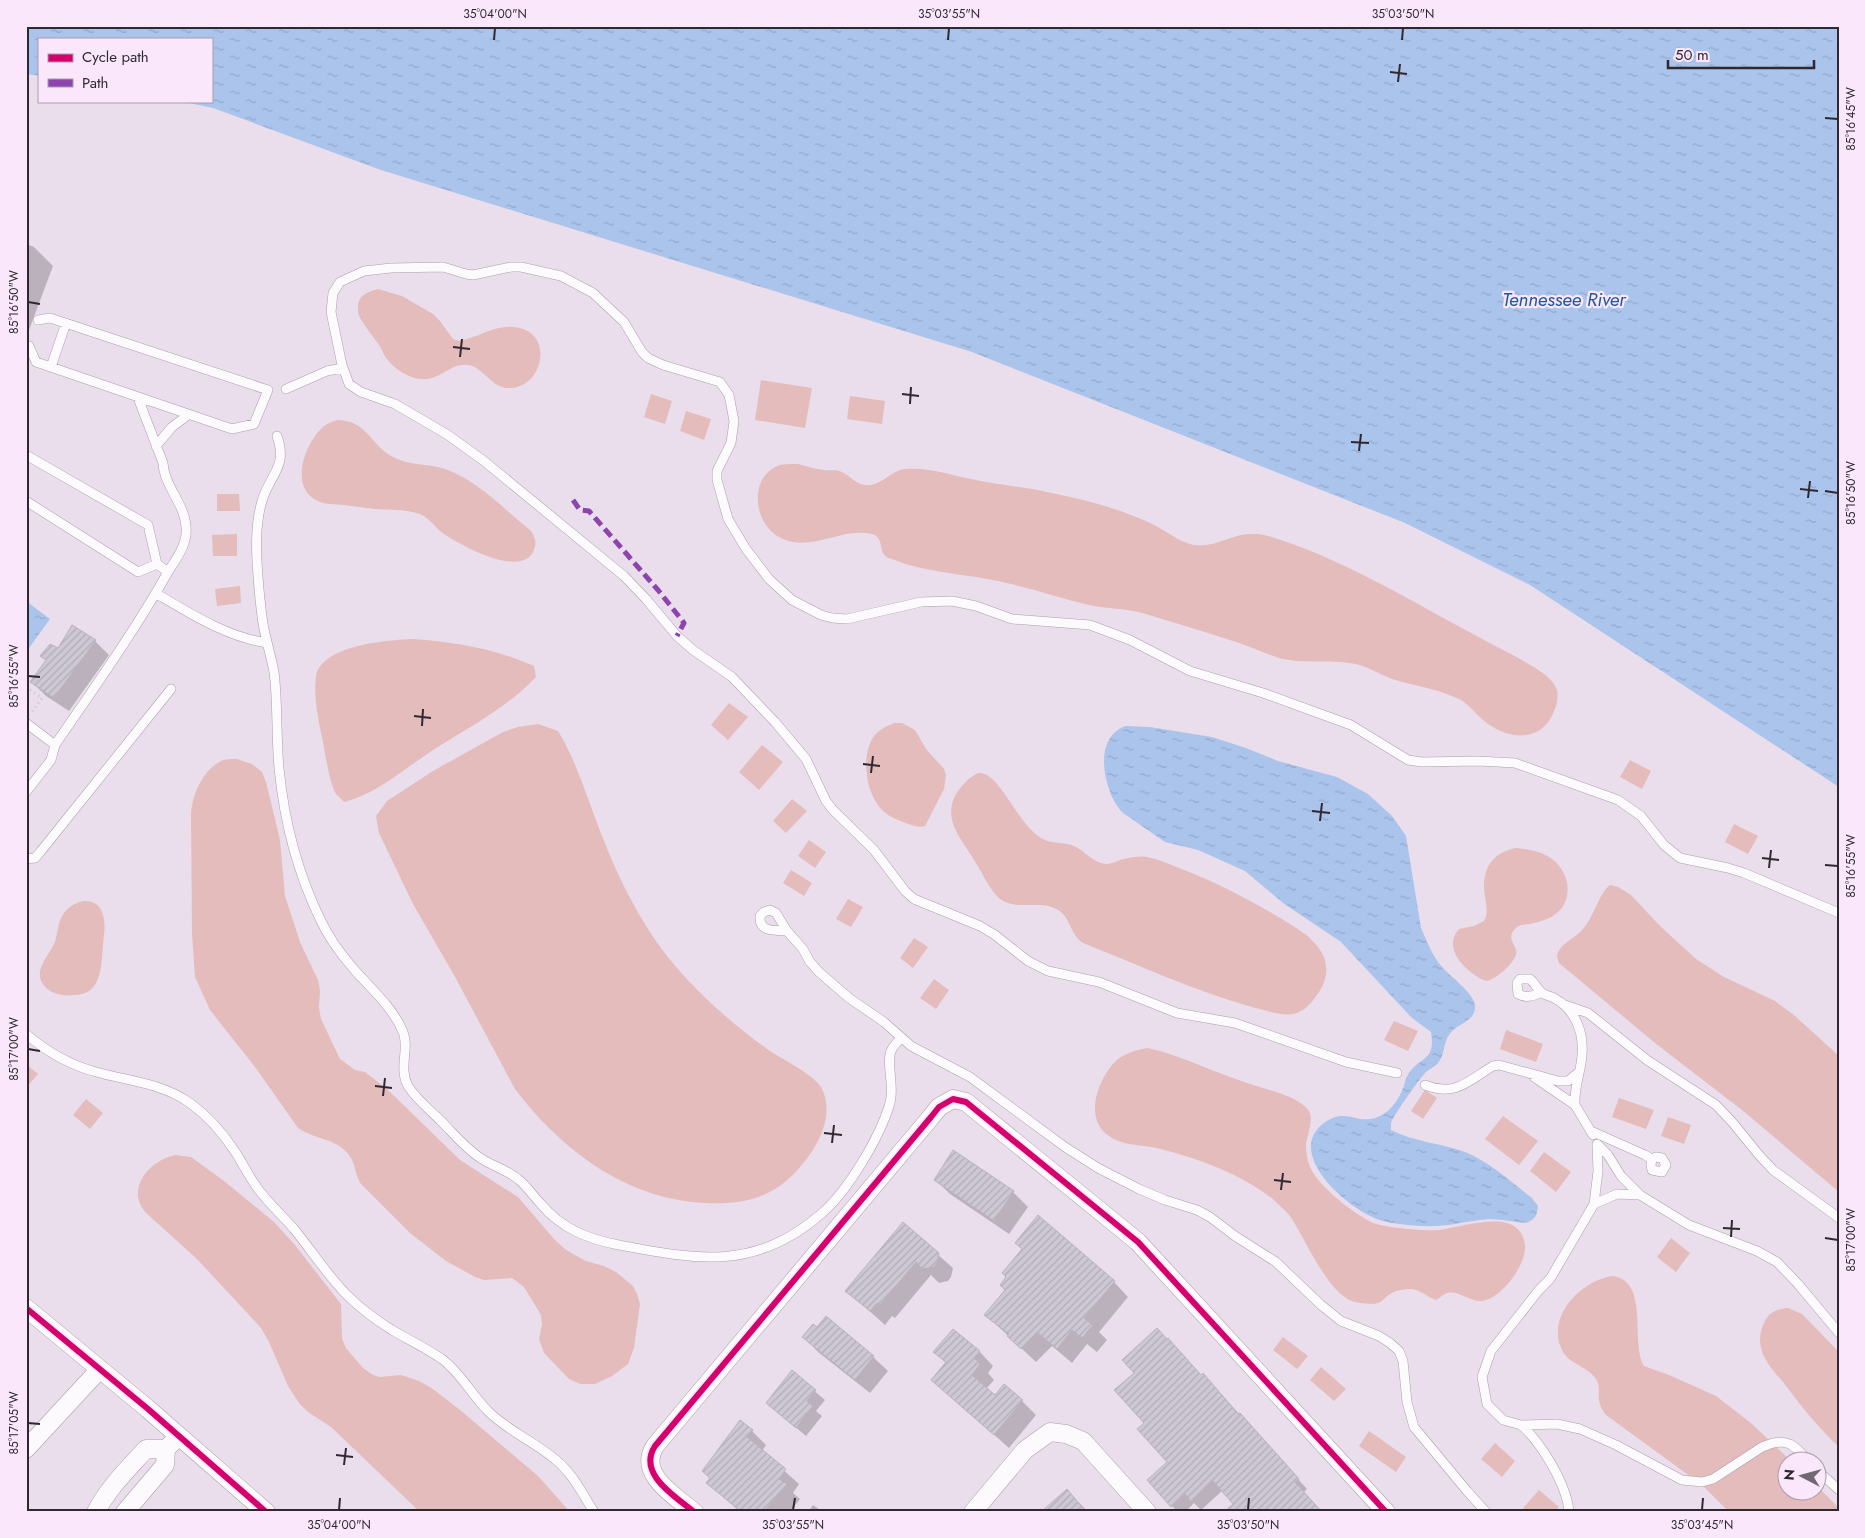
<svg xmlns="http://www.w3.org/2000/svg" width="1865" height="1538" font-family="Jost,sans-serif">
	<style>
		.green { fill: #e4bcbc }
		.water { fill: url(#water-ripples) }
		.shadow { fill: #0003 }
		.building { fill: url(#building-hatch); stroke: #b8b3be }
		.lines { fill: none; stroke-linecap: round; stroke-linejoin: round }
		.service-casing { stroke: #a99faa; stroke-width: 10 }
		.minor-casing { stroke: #a99faa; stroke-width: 19 }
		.path { stroke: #cac6ca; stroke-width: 3; stroke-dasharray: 1 4; stroke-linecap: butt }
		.service { stroke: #fcfafc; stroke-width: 9 }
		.minor { stroke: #fcfafc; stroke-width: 18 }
		.quiet { stroke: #8e44ad; stroke-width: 5; stroke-dasharray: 10 5; stroke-linecap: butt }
		.cycleway-casing { stroke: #fae7fc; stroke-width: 9 }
		.cycleway { stroke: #d6006c; stroke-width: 6 }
		.ticks { fill: none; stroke: #302831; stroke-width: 2 }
		.labels { text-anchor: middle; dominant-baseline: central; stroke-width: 4.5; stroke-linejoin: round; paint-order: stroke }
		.water-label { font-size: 19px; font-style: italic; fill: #225897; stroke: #fae7fc }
		.neatline { fill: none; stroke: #302831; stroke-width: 2 }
		.ticks-label { font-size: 12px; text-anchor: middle; fill: #302831 }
	</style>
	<defs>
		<pattern id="water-ripples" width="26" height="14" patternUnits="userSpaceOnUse" patternTransform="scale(1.25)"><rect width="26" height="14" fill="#aac4ec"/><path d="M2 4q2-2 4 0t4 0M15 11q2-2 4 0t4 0" fill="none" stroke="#93a8cb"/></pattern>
		<pattern id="building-hatch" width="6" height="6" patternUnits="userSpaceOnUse" patternTransform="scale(1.25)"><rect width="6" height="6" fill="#cec8d4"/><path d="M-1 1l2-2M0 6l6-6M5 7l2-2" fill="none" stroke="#b1acb6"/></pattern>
	</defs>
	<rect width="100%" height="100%" fill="#eadeec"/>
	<path class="green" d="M378,289L402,296L433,314L440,321L453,339L459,341C478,338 494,325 514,327C555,331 544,386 511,388C492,390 484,367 468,365C454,363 445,374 432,378C415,383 396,371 386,358C383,354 382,349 379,345C372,335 365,327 359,316C355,299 362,293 378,289Z
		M761,380L812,388L805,428L755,420Z
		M651,394L672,401L665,424L644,417Z
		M850,396L885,401L882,424L847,419Z
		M686,411L711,419L704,440L680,431Z
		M338,420C368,421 371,446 393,457C409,466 427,463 445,469C470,478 491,496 511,514C517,520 525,525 531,531C536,539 537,544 533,552C520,578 460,545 444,534C435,528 430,518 420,514C405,509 390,510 375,509C364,508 354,506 344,505C335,504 326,505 318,501C288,488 305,442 324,426C328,423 333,421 338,420Z
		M798,464C807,466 815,469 824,470C833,471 834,469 842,472C850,476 856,484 865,485C881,487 891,470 905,469C929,467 954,476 976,480C1000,485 1024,487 1047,492C1082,499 1118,508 1150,523C1164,529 1176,540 1190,544C1216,552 1236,526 1268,536C1343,558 1417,605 1486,641C1502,650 1546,670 1554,684C1558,690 1558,695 1557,702C1548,740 1516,743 1488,724C1478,717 1471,706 1461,700C1439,689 1415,686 1392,679C1381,675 1371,668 1359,665C1333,658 1305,665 1279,658C1264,653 1251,647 1236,642C1205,632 1174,622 1142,613C1125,608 1107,609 1089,605C1063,599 1037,590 1011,584C976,575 939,574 905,564C904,563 889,558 888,558C878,552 884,541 875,535C873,534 869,534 866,533C836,530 808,553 779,537C752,522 749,475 780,465C784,464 794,464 798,464Z
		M217,494H239L240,511H217Z
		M237,534V556H213L212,535Z
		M240,586L241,603L217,606L215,589Z
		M413,639C455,642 496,649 534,666L536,677C507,708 466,729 430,752C403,770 376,794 344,802C342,799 338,797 336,794C330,785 325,753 323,742C319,723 313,696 316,677C320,645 388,640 413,639Z
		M729,703L748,717L728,740L711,725Z
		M894,723H902L915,730L926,749L944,769L946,775L944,789L925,826C917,828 911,825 903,822C893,818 884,814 878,805C865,788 861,752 875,735C880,729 887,726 894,723Z
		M538,724L558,731C578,764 588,801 602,836C616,872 633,907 654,938C682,980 727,1020 767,1049C780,1058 813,1074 821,1087C836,1114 818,1147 800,1167C771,1202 735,1206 692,1202C619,1194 558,1146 515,1089L454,975L413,904L379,833L376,816L387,801L433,771L503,732L518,727Z
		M762,745L783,762L759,790L739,772Z
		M237,759L252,764L262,772L266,782L280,840L285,896L300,942L318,980L320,990L319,1008L321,1019L340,1059L355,1070L365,1072L387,1089L460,1160L518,1197L554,1239L566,1250L586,1261L604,1266L616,1272L633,1286L637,1294L640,1304L634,1348L628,1364L612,1376L595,1384H580L569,1379L544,1353L539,1339L542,1324L541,1315L524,1287L512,1278L484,1280L475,1277L446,1261L410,1233L361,1184C355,1175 356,1167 351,1158C339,1138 315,1140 298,1128L255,1067L210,1010L195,977L192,934L191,813C193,794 202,771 221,761C225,759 232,759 237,759Z
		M1630,760L1651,771L1642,789L1620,777Z
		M978,773C1001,771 1018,829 1045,840C1054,844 1065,842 1074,846C1085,851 1093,863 1106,864C1113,864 1118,860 1124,859C1131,857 1140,856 1147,857C1158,859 1169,864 1179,868C1219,883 1256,903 1293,926C1323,944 1339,968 1314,999C1309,1006 1302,1012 1293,1014C1280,1016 1265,1010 1252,1007C1194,991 1139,965 1083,943C1071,935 1071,921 1061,912C1043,897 1017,913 999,898C989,889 983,874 976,863C964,842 941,820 956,794C962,785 968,778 978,773Z
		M792,799L807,811L786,833L773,821Z
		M1734,824L1758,836L1748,854L1725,842Z
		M809,840L826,852L815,868L798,856Z
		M1516,848C1534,850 1552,853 1562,870C1568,880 1569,889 1566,900C1560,916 1545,921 1529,924C1524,925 1519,924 1515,929C1505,939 1518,945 1516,954C1514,964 1495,980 1486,981C1467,973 1441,949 1459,929L1474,926L1484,921C1490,910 1484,899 1484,887C1484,865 1495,852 1516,848Z
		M791,870L812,883L804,896L783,883Z
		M1610,885L1618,887L1631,895L1659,925L1696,959L1724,977L1775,1001L1795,1016L1839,1056V1192L1742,1110L1655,1043L1559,963L1557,957C1558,944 1575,939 1583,929C1594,917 1599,893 1610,885Z
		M848,899L863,907L851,927L836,919Z
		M83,901C90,901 96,902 100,908C107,919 104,933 103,945C101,966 102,995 74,995C67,996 58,995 52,992C46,989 41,983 40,977C38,965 51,952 55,942C58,932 58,921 64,913C69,906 76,903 83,901Z
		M914,938L928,947L913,968L900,958Z
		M934,979L949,990L936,1009L920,998Z
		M1394,1021L1418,1031L1408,1051L1384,1040Z
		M1506,1030L1543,1044L1536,1062L1500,1049Z
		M1147,1048C1177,1054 1204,1068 1233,1078C1253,1086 1275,1090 1294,1099C1299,1102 1306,1106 1309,1111C1314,1120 1307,1135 1306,1145C1306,1152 1307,1160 1310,1167C1319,1187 1352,1212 1371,1222C1384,1228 1424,1231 1439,1230C1462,1228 1520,1205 1525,1245C1527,1264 1501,1300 1481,1301C1470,1302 1455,1288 1445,1294C1441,1296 1440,1298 1436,1300C1427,1297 1421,1290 1412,1289C1405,1289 1396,1290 1390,1294C1385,1297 1383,1301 1378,1303C1371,1305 1358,1303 1352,1301C1327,1292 1305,1238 1290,1216C1286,1211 1279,1205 1274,1200C1243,1175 1200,1159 1161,1149C1142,1144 1119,1147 1104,1132C1087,1114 1097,1086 1109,1069C1118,1055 1132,1051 1147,1048Z
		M26,1064L38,1074L26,1088Z
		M1425,1090L1437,1098L1423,1119L1411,1111Z
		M1619,1098L1654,1110L1646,1129L1612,1117Z
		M86,1099L103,1113L90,1129L73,1115Z
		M1503,1116L1538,1141L1519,1165L1485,1139Z
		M1668,1117L1691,1125L1684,1144L1661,1136Z
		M1544,1152L1571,1172L1556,1192L1530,1171Z
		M176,1155L191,1157L224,1181L274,1222L295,1245L341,1304L342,1339L346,1348L363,1368L373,1375L380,1377L401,1375L419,1381L433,1389L460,1410L538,1476L570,1512H420L331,1427L308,1412L299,1403L288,1386L269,1342L261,1328L197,1259L145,1212C142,1208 139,1203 138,1197C136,1176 157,1158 176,1155Z
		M1671,1238L1690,1253L1676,1272L1657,1257Z
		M1613,1276C1650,1282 1630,1342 1644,1366L1669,1375L1716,1396L1752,1424L1790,1460H1788V1490H1818V1487L1839,1508V1512H1729L1702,1485L1606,1415C1593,1399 1603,1389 1596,1379C1588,1367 1570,1364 1563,1352C1544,1318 1581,1280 1613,1276Z
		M1788,1308L1802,1314L1839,1352V1447C1818,1427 1800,1405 1783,1382C1777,1375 1770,1368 1766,1360C1759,1349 1758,1335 1764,1323C1769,1312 1777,1309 1788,1308Z
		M1283,1337L1308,1356L1297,1369L1273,1350Z
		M1321,1367L1346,1389L1334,1401L1310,1380Z
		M1369,1431L1406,1457L1396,1472L1359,1446Z
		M1495,1443L1515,1461L1502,1477L1481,1459Z
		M1539,1490L1559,1507L1554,1512H1527L1523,1508Z"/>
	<path class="water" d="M26,26H1839V787L1530,585L1405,523L972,352L381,170L213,108L180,101H211V39H39V76L26,74Z
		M26,601L50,619L29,648L26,646Z
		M1126,726L1150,727L1212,737L1246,748L1278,761L1337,777L1368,794L1392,816L1406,836L1421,928C1426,939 1431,952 1438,962C1447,975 1473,991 1475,1005C1477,1022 1456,1023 1449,1035C1443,1043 1445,1055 1438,1063C1435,1067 1429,1069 1426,1072C1420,1078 1393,1116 1391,1123C1391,1125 1391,1128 1391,1130C1414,1142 1441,1143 1465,1152C1490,1162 1511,1182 1532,1198L1538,1206C1537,1215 1536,1219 1526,1223C1514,1222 1501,1219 1489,1219C1477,1220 1466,1222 1455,1224C1433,1228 1405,1226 1383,1221C1352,1213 1282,1154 1324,1123C1345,1107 1356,1124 1375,1118C1390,1113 1398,1101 1404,1086C1405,1082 1405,1079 1408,1075C1419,1056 1436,1063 1431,1032L1412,1018L1341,942L1283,903L1245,871L1198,850L1165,842L1123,813C1104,794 1091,737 1126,726Z"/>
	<path class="shadow" d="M26,244L34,247L53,266L26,338Z
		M95,641L109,655L69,711L46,696L32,682L47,661L42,656Z
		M954,1152L1013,1192L1028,1207L1009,1234L950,1194L935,1179Z
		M903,1224L953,1268L951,1277L948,1281L939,1283L931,1275L895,1318L892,1316L885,1325L847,1291Z
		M1114,1282L1128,1297L1099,1332L1107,1340L1097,1352L1087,1344L1072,1363L1052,1346L1036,1362L986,1315Z
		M804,1337L873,1357L888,1371L870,1393L818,1352Z
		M979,1351L993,1366L988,1373L994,1380L986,1389L996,1397L1022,1401L1036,1415L1009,1448L933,1380L946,1363L935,1352Z
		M792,1372L825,1400L816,1411L822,1416L806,1436L767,1403Z
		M1203,1374L1307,1489L1304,1492L1235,1504L1223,1490L1201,1510L1194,1503L1185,1512H1178L1172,1506L1169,1462Z
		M752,1431L766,1445L762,1451L799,1484L793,1493L800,1499L790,1512H740L708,1483Z
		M1067,1490L1088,1512H1043Z
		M813,1505L823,1512H808Z"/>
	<path class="building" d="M72,625L96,640L54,698L30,682L46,660L40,656L50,644L58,648Z
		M953,1150L1014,1191L994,1221L934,1180Z
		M1038,1215L1115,1281L1084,1318L1093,1325L1082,1338L1072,1330L1057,1349L1037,1332L1021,1349L1007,1336L1009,1334L984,1315L1005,1290L1000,1285L1006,1277L1002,1273L1022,1249L1015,1243Z
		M903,1222L939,1253L937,1263L934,1267L923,1269L916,1262L880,1305L877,1303L870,1311L845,1291Z
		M826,1316L874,1356L855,1380L802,1337L813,1324L817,1327Z
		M1157,1328L1167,1339L1168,1338L1201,1375L1203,1373L1238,1414L1240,1413L1284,1462L1299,1479L1295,1482L1322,1512H1224L1233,1504L1213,1481L1191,1502L1185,1494L1171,1507L1147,1480L1167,1462L1137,1429L1144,1423L1114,1390L1134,1373L1122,1360Z
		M953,1329L980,1351L974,1358L980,1364L972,1375L995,1395L1004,1384L1023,1400L994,1435L931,1380L946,1362L933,1352Z
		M792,1370L816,1390L807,1401L813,1406L796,1428L766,1403Z
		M740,1420L753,1430L747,1437L786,1469L779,1479L787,1484L764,1512H742L706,1483L710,1478L702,1471Z
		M1067,1489L1086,1512H1041Z"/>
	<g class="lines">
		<g class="service-casing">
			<path id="service" d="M29,346L36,362L232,429L254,424L268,390L50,318L38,320
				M51,367L66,323
				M286,389L327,371L343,368
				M277,436C288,467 270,474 262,501C255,525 256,551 258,576C259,592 261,609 263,624C266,640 271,656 274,672C278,703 276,736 279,768C284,820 298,874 321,921C329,938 340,953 352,967C369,987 393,1007 403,1032C410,1049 398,1067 408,1086C416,1099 430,1110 441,1121C454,1134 466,1149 482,1159C493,1166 507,1170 518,1179C527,1186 533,1196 541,1204C562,1229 588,1239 619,1245C698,1260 755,1271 821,1214C848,1191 880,1137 890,1103C895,1085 885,1061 892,1049C894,1045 898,1042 901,1038
				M156,446L172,427L188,415
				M26,455L148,525L157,564L168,572
				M26,501L138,572L157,564
				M157,594C191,614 227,637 267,643
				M26,723L55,745C94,688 134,632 168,572C176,559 188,544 186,527C185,504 164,486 163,463L138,398
				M26,792L51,760L55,745
				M26,859L35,858L41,851L171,689
				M787,931C774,930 759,933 760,916L764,912L770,910L776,913L787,931L803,949L810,962L819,972L849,998L884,1022L911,1046L970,1077L1065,1147L1098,1168L1139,1189L1165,1200L1197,1210L1210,1217L1235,1236L1276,1262L1321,1305L1341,1321L1379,1336L1390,1343L1399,1351L1403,1361L1407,1402L1414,1427L1467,1491L1486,1512
				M1541,992C1532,997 1526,998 1518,994L1517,983L1520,979H1530C1535,983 1536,987 1540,991C1543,995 1550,996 1554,998C1575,1009 1584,1032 1582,1055C1581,1073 1574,1084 1575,1105
				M1565,1005L1588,1013L1647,1060L1716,1105L1733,1123L1759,1155L1773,1170L1839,1218
				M26,1034C47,1052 70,1065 96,1072C128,1081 162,1083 190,1103C208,1116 222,1132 234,1150C242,1162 248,1175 256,1186C267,1202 282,1215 294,1229C312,1251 327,1275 347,1295C360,1308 376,1320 392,1330C409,1340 426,1348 442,1359C462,1374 472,1396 490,1413C510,1432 535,1442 556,1460C573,1474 582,1493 594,1512
				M1397,1073L1346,1062L1235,1023L1177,1013L1099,982L1048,971L1028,961L995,935L980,926L914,899L905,891L874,850L833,810L826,801L806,759L775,722L732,677L693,650L677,636L646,599L624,576L484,461L448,435L395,404L361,392L349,384L342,365L331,312L333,293L340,282L364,271L391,268L443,267L466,274L473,275L511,267H521L561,276L593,293L624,322L642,352L648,358L663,365L720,382L729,395L734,421L731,443L717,471V480L728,519L746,549L769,579L792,600L821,615L832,618L847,619L921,602L952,601L976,606L1012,619L1090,625L1130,640L1190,671L1263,693L1351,725L1408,760L1422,762L1478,761L1515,763L1618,800L1641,816L1664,845L1680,858L1728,868L1744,873L1839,913
				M1534,1077L1575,1105L1593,1135
				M1425,1085C1456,1097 1468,1081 1493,1066L1499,1065L1558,1081H1568L1578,1073
				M1591,1131L1645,1155L1652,1159L1651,1165L1652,1170L1662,1172L1666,1165L1662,1158L1656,1157L1652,1159
				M1594,1204L1598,1171L1597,1144L1608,1155L1621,1176L1640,1195
				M1521,1425C1541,1442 1567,1485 1569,1512
				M1808,1460L1797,1449L1790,1444L1782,1442L1773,1443L1762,1447L1713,1479L1702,1482L1682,1480L1616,1445L1580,1429L1557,1424L1521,1425L1503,1420L1487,1404L1482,1377L1491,1351L1539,1290L1550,1279L1594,1204L1617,1194L1640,1195L1689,1225L1757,1251L1777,1262L1798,1284L1839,1333
				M1818,1471L1839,1490"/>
		</g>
		<g class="minor-casing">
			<path id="minor" d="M26,1308L148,1409L266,1512
				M26,1449L100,1369
				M96,1512C108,1488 128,1469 146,1449H166
				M125,1512L165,1465L166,1449L174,1441
				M694,1512C675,1496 637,1474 655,1446L931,1117L939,1107L953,1099L966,1102L1138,1242L1386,1512
				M973,1512L1025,1450L1050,1432L1066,1434L1083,1441L1147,1512"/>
		</g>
		<path class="path" d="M26,687L42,698L32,712"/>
		<use href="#service" class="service"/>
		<use href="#minor" class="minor"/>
		<path class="quiet" d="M573,500L580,510L589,511L658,590L681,619L684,623L677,636"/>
		<g class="cycleway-casing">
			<path id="cycleway" d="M26,1308L148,1409L266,1512
				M694,1512C675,1496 637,1474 655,1446L931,1117L939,1107L953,1099L966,1102L1138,1242L1386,1512"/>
		</g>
		<use href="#cycleway" class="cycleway"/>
	</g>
	<path class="ticks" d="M494,40L495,28M948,40L949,28M1402,40L1403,28M1390,72L1407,74M1398,82L1400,64M1825,118L1838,119M28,302L40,304M453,347L470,349M460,357L462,339M902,394L919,396M910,404L911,387M1351,442L1369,443M1359,451L1361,434M1800,489L1818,491M1825,491L1838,493M1808,498L1810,481M28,676L40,677M414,716L431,718M422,726L423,709M863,764L880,766M871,773L873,756M1312,811L1330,813M1320,821L1322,803M1762,858L1779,860M1825,865L1838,866M1769,868L1771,850M28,1049L40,1051M375,1086L392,1088M383,1096L385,1078M824,1133L842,1135M832,1143L834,1125M1274,1180L1291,1182M1281,1190L1283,1173M1723,1228L1740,1229M1731,1237L1732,1220M1825,1238L1838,1240M28,1423L40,1424M336,1455L353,1457M344,1465L346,1448M339,1510L340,1498M793,1510L795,1498M1248,1510L1249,1498M1702,1510L1703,1498"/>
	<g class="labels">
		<g class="water-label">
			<text x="1564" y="299">Tennessee River</text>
		</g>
	</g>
	<rect width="1865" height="1538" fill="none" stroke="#fae7fc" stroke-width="55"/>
	<rect x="38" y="38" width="175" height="65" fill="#fae7fc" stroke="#a99bab"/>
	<rect x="48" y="54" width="25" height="8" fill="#d6006c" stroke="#a99bab"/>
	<text x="82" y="62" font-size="15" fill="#302831">Cycle path</text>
	<rect x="48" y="79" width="25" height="8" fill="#8e44ad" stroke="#a99bab"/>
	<text x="82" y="88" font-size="15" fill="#302831">Path</text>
	<g transform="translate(1802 1476) rotate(276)"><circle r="24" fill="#fae7fc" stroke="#a99bab"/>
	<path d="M0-4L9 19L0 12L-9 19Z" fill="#716872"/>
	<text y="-8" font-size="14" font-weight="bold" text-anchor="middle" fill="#302831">N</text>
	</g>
	<path d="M1668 60v8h146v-8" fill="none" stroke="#302831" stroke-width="2.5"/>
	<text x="1675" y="60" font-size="15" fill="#302831" stroke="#fae7fc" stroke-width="4" paint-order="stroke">50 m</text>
	<rect x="28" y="28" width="1810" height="1482" class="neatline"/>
	<g class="ticks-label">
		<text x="495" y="18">35°04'00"N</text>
		<text x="949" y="18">35°03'55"N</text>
		<text x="1403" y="18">35°03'50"N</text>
		<text transform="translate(1851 119) rotate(-90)" y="4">85°16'45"W</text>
		<text transform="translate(14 302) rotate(-90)" y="4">85°16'50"W</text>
		<text transform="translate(1851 493) rotate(-90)" y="4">85°16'50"W</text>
		<text transform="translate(14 676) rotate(-90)" y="4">85°16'55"W</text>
		<text transform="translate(1851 866) rotate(-90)" y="4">85°16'55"W</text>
		<text transform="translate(14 1049) rotate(-90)" y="4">85°17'00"W</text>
		<text transform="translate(1851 1240) rotate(-90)" y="4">85°17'00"W</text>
		<text transform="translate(14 1423) rotate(-90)" y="4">85°17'05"W</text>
		<text x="339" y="1529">35°04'00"N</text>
		<text x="793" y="1529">35°03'55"N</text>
		<text x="1248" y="1529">35°03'50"N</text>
		<text x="1702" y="1529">35°03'45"N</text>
	</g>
</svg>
